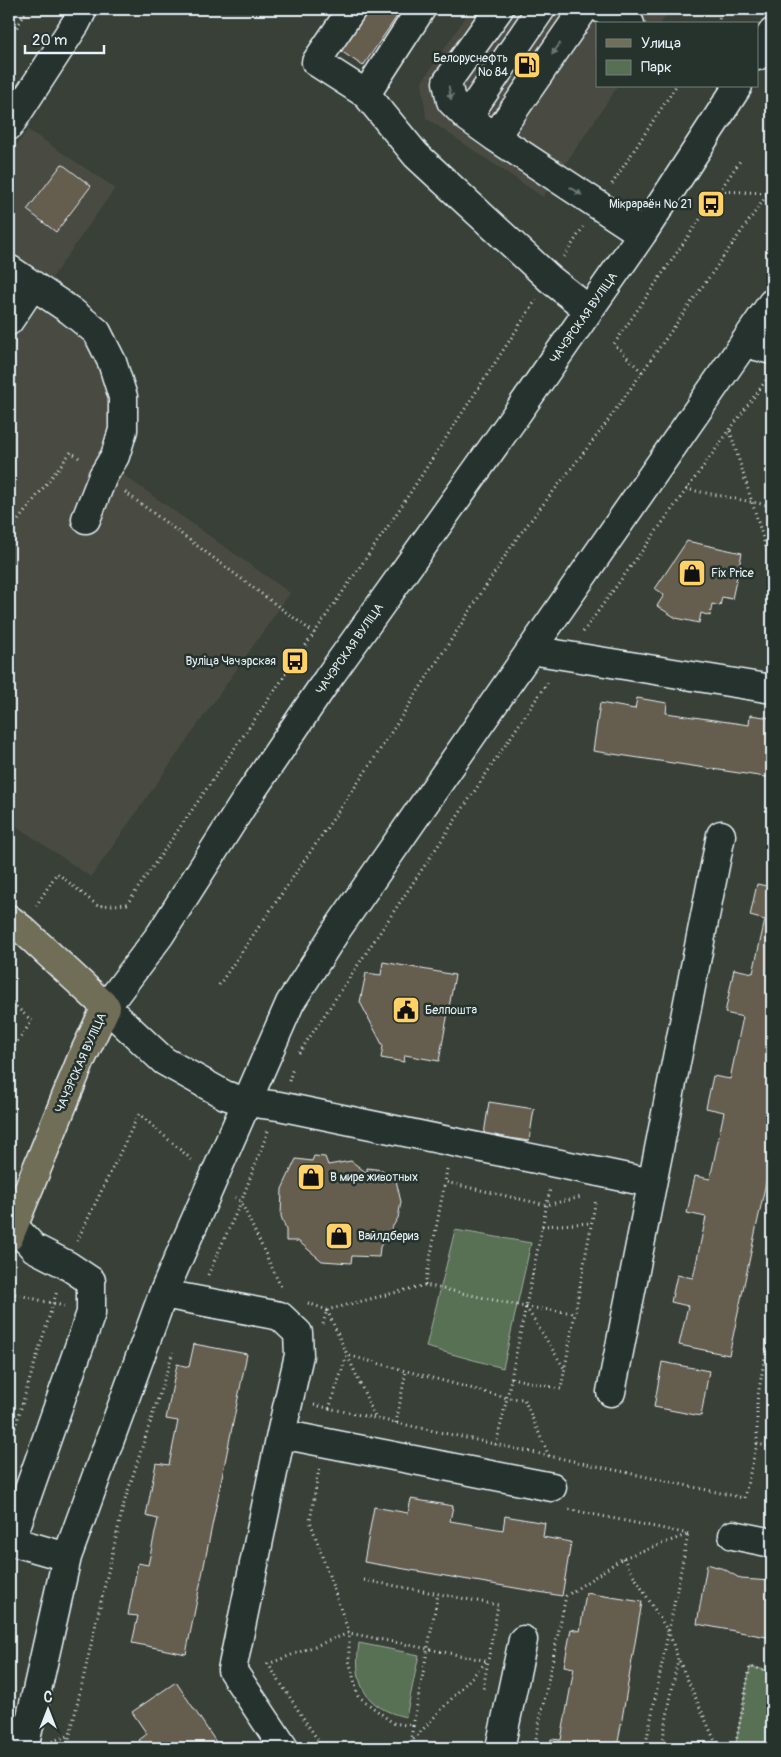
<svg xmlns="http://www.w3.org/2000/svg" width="781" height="1757" font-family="Pangolin,sans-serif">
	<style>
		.built { fill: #494c42 }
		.green { fill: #586f53; stroke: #a0b0a6 }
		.building { fill: #655d4e; stroke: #e8f1f8 }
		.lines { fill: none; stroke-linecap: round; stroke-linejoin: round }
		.minor-casing { stroke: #e8f1f8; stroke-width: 31 }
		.major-casing { stroke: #e8f1f8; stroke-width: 31 }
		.path { stroke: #e8f1f8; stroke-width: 3; stroke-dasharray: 1 4; stroke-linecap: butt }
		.minor { stroke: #26332d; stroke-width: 28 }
		.major { stroke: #716e59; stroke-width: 28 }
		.oneway { fill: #6a7674 }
		.labels { text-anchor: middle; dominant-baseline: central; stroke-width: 5; stroke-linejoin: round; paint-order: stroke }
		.poi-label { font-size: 12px; fill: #e8f1f8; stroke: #26332d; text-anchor: start }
		.street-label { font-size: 12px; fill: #e8f1f8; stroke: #26332d }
	</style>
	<rect width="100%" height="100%" fill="#394037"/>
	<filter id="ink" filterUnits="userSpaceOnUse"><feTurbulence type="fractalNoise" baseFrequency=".02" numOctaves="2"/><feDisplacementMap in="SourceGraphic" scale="10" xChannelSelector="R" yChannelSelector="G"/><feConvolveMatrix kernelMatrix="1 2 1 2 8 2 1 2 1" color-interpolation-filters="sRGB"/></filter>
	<g filter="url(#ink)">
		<path class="built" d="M471,9H670L660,24H597V86H618L543,197L426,118L422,82Z
			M28,130L115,188L51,279L110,325L130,367L139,411L122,474L290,593L91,877L9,821V156Z"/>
		<path class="green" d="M455,1230L531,1243L503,1368L426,1347Z
			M359,1643L419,1655L406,1717C364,1708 353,1683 359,1643Z
			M750,1667L772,1671V1748H735Z"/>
		<path class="building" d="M361,9H402L363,66L335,47Z
			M62,164L91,186L56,232L27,210Z
			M687,541L742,553L732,599L722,597L720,606L712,604L710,616L701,613L699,623L676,618L657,606L664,595L655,589Z
			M637,698L667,703L666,713L749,725L750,715L772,718V778L593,751L600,703L635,709Z
			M757,884L772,887V1154L729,1355L679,1345L688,1306L671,1302L677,1275L693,1278L706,1217L687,1213L695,1176L710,1179L724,1112L706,1108L713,1076L730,1079L743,1017L725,1013L734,969L753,973L765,920L750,916Z
			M383,962L455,975L439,1061L405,1055L404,1062L381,1058L383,1046L360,1002L366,973L381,975Z
			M489,1102L534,1109L529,1141L484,1134Z
			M314,1156L325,1157L328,1165L351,1161L367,1173V1168L383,1170V1175L395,1176L401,1202L398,1218L380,1247L379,1257L352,1256L351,1263L322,1261L298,1241H286V1230L281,1216L282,1189L296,1159L312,1161Z
			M194,1344L247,1354L186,1654L132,1643L138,1616L128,1615L138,1563L148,1565L158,1519L146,1516L156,1463L169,1465L178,1421L166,1419L177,1364L189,1367Z
			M662,1362L709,1371L701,1416L654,1407Z
			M411,1499L453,1506L450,1521L503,1530L505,1516L545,1523L543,1537L571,1542L562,1596L364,1562L374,1507L408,1513Z
			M707,1564L724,1569L741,1579L772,1581V1638L697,1624Z
			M586,1593L642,1602L617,1748H550L551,1739L561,1740L574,1668L564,1666L571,1629L580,1631Z
			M176,1682L220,1748H145L139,1740L147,1734L132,1712Z"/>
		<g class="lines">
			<g class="minor-casing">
				<path id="minor" d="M352,9L316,62L366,94L416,155L550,279L589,310
					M499,9L447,82L451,101L467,117L495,137L642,234
					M602,9L630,24
					M757,56L772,33
					M366,94L421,9
					M467,117L541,9
					M9,126L76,23L83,9
					M495,137L584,9
					M9,269L71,311L97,332L112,362L123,397V430L115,456L103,476L86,519
					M772,303L531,650L772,689
					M9,321L33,285
					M744,343L772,350
					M652,1183L279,1106L246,1102L225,1095L164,1061L106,1007L160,935L251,792L327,680L511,422L642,234L738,86
					M9,1221L34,1248L67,1265L91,1281V1313L11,1541L67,1557
					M611,1392L721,835
					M281,1434L552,1487
					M733,1535L772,1543
					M24,1748L67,1557L163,1294
					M284,1748L232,1670L281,1434L299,1355L298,1333L280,1316L163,1294L290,1003L338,928L531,650
					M500,1748L523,1640"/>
			</g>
			<g class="major-casing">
				<path id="major" d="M9,919L23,930L106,1007L81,1060L9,1237"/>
			</g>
			<path class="path" d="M718,24L721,9
				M9,40L28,9
				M612,184L676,86
				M720,191L768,193
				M699,196L711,204
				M564,257L583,227
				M642,372L614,344L740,161
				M730,431L772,567
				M686,489L772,506
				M125,492L314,633
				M9,532L71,452L82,460
				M583,632L769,376
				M295,661L305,667
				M36,906L57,873L98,906L127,904L391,522L536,300
				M219,985L372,762L517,538L602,429L772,188
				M9,1000L32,1021L9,1053
				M299,1053L549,680
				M289,1081L293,1068
				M447,1169L445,1182L546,1205L582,1197
				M235,1197L241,1202L282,1289
				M542,1226L591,1223
				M77,1241L139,1114L192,1160
				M208,1275L241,1202L268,1131
				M425,1285L445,1182
				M15,1294L64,1306
				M308,1303L327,1310L425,1285L526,1307L575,1313
				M526,1307L564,1368
				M323,1324L327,1310L376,1419
				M511,1378L561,1389L596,1199
				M314,1405L744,1498L757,1444L772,1447
				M329,1409L347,1355L507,1398L496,1445
				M396,1423L406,1371
				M757,1444V1401L772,1317
				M9,1447L57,1291
				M549,1456L524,1399L507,1398L550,1189
				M319,1469L310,1521L349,1633V1660L358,1696L393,1723L413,1726L438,1594
				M623,1558L669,1633L678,1658
				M364,1580L498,1605L483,1689
				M413,1726L410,1743L413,1748
				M52,1741L69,1736
				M410,1743L487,1661
				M67,1748L124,1503L173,1352
				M323,1748L268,1664L349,1633L488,1661
				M404,1748L410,1743L409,1748
				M534,1748L566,1596L623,1558L689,1534L567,1509
				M645,1748L688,1535
				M661,1748L678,1658L718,1748
				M735,1748L750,1667L772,1671"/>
			<use href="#minor" class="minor"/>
			<use href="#major" class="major"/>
		</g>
		<defs><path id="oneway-solid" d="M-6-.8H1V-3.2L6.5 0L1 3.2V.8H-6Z" transform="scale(1.25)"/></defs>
		<g class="oneway">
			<use href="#oneway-solid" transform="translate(556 49) rotate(125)"/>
			<use href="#oneway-solid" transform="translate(450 93) rotate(79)"/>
			<use href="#oneway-solid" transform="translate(576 191) rotate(34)"/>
		</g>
	</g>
	<defs>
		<g id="fuel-square" transform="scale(1.4375)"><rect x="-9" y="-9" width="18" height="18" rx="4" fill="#ffd166" stroke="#26332d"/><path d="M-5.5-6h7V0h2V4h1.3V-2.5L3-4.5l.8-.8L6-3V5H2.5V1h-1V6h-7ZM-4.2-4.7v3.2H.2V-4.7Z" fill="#111"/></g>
		<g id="bus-square" transform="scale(1.4375)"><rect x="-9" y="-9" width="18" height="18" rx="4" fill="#ffd166" stroke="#26332d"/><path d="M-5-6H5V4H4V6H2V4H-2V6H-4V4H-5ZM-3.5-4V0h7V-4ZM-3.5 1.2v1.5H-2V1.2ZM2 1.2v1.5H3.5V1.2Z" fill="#111"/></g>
		<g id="shop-square" transform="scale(1.4375)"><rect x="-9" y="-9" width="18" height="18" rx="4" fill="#ffd166" stroke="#26332d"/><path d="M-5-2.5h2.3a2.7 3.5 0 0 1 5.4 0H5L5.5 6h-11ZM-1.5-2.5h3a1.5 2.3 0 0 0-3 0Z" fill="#111"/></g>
		<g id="civic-square" transform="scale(1.4375)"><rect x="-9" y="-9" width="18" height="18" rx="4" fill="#ffd166" stroke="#26332d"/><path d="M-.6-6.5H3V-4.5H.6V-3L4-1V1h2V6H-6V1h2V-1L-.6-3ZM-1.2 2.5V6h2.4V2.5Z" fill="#111"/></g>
	</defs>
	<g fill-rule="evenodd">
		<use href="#fuel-square" x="527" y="65"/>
		<use href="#bus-square" x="711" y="204"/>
		<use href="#shop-square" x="692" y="573"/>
		<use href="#bus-square" x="295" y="661"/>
		<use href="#civic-square" x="406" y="1010"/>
		<use href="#shop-square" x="311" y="1177"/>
		<use href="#shop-square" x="339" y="1236"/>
	</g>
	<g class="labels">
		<g class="poi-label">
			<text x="508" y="58" text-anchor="end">Белоруснефть<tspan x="508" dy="14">№ 84</tspan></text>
			<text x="692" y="204" text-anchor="end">Мікрараён № 21</text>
			<text x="711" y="573">Fix Price</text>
			<text x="276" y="661" text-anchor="end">Вуліца Чачэрская</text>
			<text x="425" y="1010">Белпошта</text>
			<text x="330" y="1177">В мире животных</text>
			<text x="358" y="1236">Вайлдбериз</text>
		</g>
		<g class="street-label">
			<text transform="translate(584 318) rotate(-55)">ЧАЧЭРСКАЯ ВУЛІЦА</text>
			<text transform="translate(350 649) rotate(-55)">ЧАЧЭРСКАЯ ВУЛІЦА</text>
			<text transform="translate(81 1063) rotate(-66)">ЧАЧЭРСКАЯ ВУЛІЦА</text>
		</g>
	</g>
	<rect width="781" height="1757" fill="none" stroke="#26332d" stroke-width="30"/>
	<rect x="15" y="15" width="751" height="1727" fill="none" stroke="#e8f1f8" stroke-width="2" filter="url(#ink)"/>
	<rect x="596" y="22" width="162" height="65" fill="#26332d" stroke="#747f7e"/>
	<rect x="606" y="39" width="25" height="8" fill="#716e59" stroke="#747f7e"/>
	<text x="641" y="48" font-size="15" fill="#e8f1f8">Улица</text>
	<rect x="606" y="60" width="25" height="15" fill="#586f53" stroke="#747f7e"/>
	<text x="641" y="72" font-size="15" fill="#e8f1f8">Парк</text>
	<g transform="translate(48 1710)" stroke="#26332d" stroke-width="4" paint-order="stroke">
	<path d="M0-4L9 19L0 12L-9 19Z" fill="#e8f1f8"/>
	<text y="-8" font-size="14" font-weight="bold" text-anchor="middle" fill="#e8f1f8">С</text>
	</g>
	<path d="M25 45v8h79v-8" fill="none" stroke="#e8f1f8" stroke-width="2.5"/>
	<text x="32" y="45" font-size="15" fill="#e8f1f8" stroke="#26332d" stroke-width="4" paint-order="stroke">20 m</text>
</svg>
